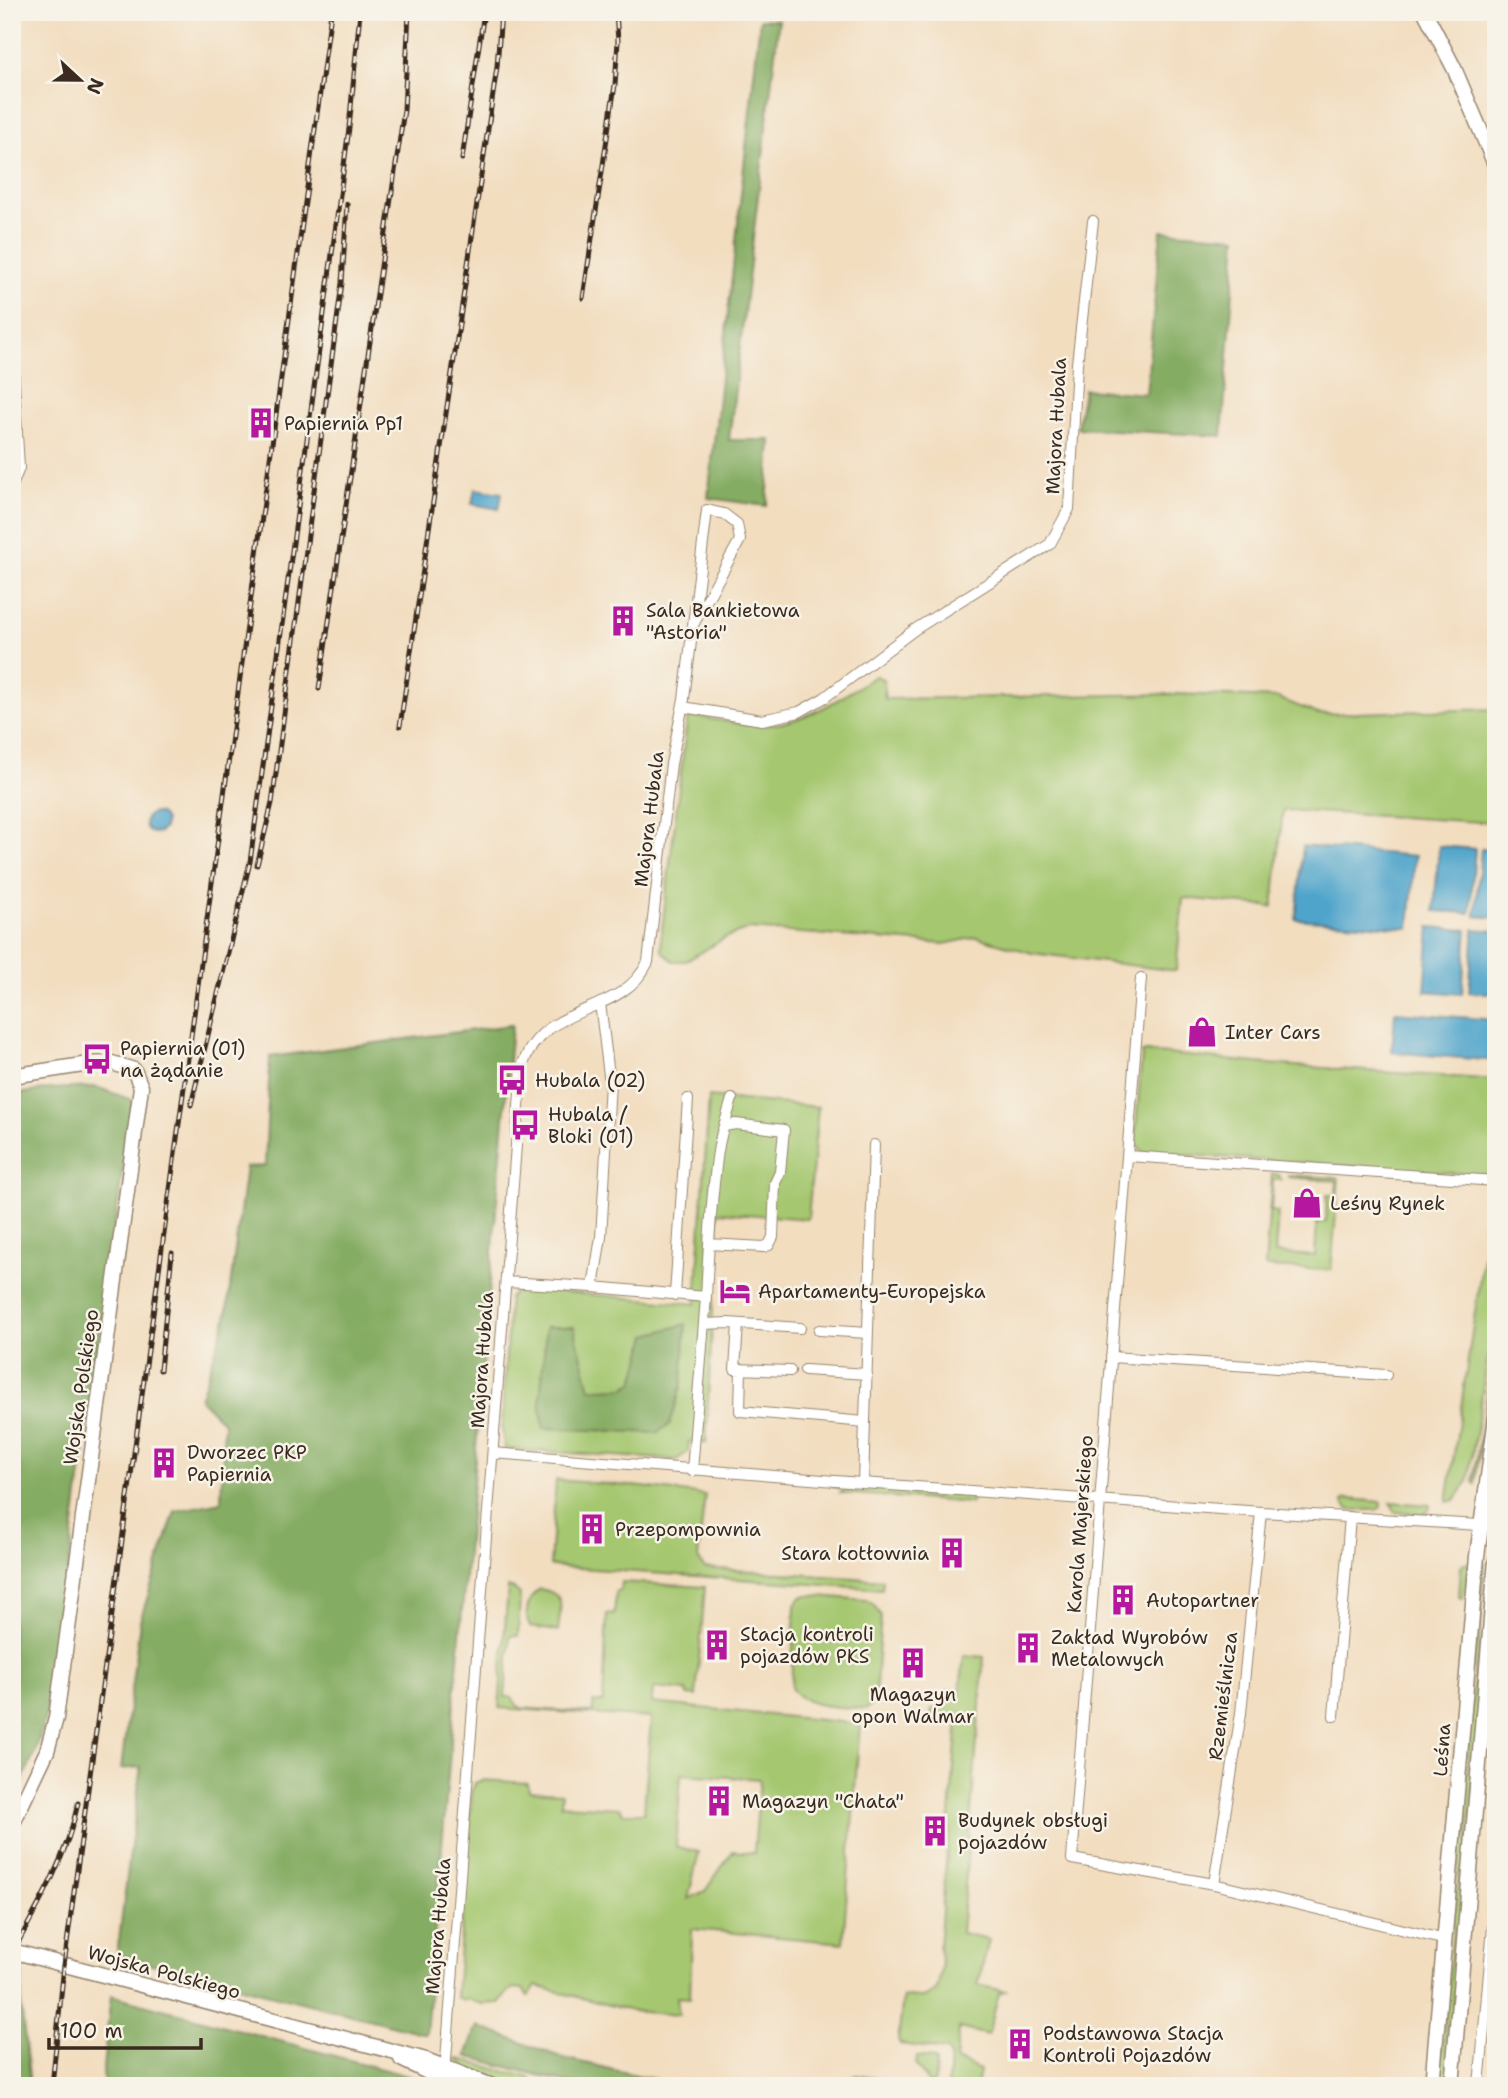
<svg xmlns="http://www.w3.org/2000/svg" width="1508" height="2098" font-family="'Shantell Sans',sans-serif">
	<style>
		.green { fill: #a5c770; stroke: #707847; stroke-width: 2; fill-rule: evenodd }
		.forest { fill: #84ac62; stroke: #606b40; stroke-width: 2 }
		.water { fill: #50a4cb; stroke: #466774; stroke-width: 2 }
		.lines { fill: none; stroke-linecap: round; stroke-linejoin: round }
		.street-casing { stroke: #96846e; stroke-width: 12 }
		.secondary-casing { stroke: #96846e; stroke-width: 17 }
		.street { stroke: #fff; stroke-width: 10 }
		.secondary { stroke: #fff; stroke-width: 14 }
		.rail-casing { stroke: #3b2a1e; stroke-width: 5 }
		.rail { stroke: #f7f3e8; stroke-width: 2.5; stroke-dasharray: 8; stroke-linecap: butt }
		.labels { text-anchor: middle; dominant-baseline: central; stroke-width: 5; stroke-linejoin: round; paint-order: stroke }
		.poi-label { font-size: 19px; fill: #3b2a1e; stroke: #f7f3e8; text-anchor: start }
		.street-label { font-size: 19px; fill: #3b2a1e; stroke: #f7f3e8 }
	</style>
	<rect width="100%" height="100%" fill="#f7f3e8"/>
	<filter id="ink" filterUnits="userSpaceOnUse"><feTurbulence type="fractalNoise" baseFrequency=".0143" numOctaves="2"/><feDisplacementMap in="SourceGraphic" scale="14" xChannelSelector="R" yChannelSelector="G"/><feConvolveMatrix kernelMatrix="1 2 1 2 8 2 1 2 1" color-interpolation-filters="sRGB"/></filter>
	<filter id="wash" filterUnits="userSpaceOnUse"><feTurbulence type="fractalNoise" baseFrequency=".00686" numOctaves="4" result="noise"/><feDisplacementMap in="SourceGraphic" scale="28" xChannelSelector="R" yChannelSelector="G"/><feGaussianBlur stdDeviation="1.57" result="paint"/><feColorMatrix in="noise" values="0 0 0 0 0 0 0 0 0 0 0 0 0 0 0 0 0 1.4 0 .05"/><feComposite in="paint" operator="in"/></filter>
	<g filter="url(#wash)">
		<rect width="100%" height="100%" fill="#f2ddbf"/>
		<path class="green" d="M875,676L883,679L885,699L1176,694L1278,698L1318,714L1496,709V823L1283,810L1273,907L1183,898L1176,971L1032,953L977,937L944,944L749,929L727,937L686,961H673L662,951L661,938L687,721L693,716C715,719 746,727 768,725C809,721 841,698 875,676Z
			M1147,1052L1267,1064L1496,1080V1176L1143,1152L1136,1146L1135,1141L1142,1053Z
			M709,1097L818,1107L808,1219L718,1212L706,1442L689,1441L688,1452L676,1460L505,1449L502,1431L509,1298L519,1288L696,1304Z
			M1272,1174H1278L1281,1180H1273L1271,1211L1278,1212L1275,1253L1315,1256L1317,1222H1326L1327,1195H1336L1337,1181L1288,1177V1175L1339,1178L1331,1270L1265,1267Z
			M1493,1190H1496V1308L1468,1481L1455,1500L1447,1502Z
			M1496,1338V1371L1487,1405L1475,1484L1473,1482Z
			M556,1480L643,1487L705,1495L698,1558L704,1568L883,1580L882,1589L550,1566Z
			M847,1486L968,1495L972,1499L971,1503L840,1493Z
			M1349,1499L1382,1502L1381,1507L1376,1510H1349L1343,1503V1500Z
			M1391,1502L1430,1505L1429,1510L1424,1514L1395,1512Z
			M1464,1563H1470L1463,1599L1459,1597L1461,1566Z
			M1482,1563H1485L1479,1649L1480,1705L1447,2086H1439L1462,1830Z
			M621,1582L705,1587L696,1696L687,1695L686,1691L653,1688L652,1703L860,1724L843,1943L692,1929L690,1998L677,1997L679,2015L631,2011L536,1986L528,1996L523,1989L515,1988L508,1992L499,2003L482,2004L468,1999L462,2001L456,1997L472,1791L475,1783L482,1780L528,1783L529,1791L562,1793L561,1805L621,1808L622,1813H644L651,1718L499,1708L508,1587L514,1589L520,1594L518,1636H510L505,1697H512L516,1704L521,1708L593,1713V1702H603L607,1614L614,1615L616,1591H620ZM681,1774L760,1779L754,1853L733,1851L705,1891L688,1899L699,1852L676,1847Z
			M540,1589C568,1594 560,1608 558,1631L530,1627C523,1614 528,1597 540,1589Z
			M807,1595L866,1600L874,1605L881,1616L875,1699L872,1705L866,1709C842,1706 806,1710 791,1688L795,1605L800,1598Z
			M964,1655L984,1657L961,1933L989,1939L978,1985L1005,1991L999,1993L988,2035L959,2028L956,2060L980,2070L977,2086H948L950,2056L946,2050L900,2044L898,2041L903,1997L924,1998L937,1990L942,1966L939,1947L958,1718L931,1715L932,1709H945L947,1690L960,1691Z
			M917,2057L931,2058L936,2061L935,2080L932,2084L929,2083L916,2065Z
			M455,2058L530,2078L532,2082L530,2086H505L470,2070Z
			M857,2075L883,2080L887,2086H846L852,2077Z"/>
		<path class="forest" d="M760,19L779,20L729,440H771L767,506L708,498Z
			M1161,231L1237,237L1222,436L1077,428L1084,389L1146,394Z
			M512,1025L426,2034L117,1955L141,1767L121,1769L140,1621L175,1511L221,1502L224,1423L200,1399L226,1318L246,1167L265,1166L270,1057Z
			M96,1087L132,1100L50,1701L35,1753L12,1802V1095L48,1089Z
			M686,1324L682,1384L670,1424L657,1433L544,1428L540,1403L546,1327H574L590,1389L624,1388L634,1382L647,1335Z
			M12,1969L22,1972L21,2004L30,2086H12Z
			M111,1995L419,2079V2086H104L103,2068Z
			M477,2026L563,2058L683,2086H579L466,2056Z"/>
		<path class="water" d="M475,489L502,493L499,509L472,504Z
			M145 823a10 10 0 1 1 20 0a10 10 0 1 1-20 0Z
			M1303,846L1415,856L1409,928L1296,919Z
			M1439,846L1475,849L1470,913L1434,911Z
			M1481,849L1496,850V918L1475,916Z
			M1430,927L1467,930L1462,994L1425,991Z
			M1474,929L1496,931V994L1469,992Z
			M1395,1012L1496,1020V1061L1392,1052Z"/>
	</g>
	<g filter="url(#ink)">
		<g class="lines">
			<g class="street-casing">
				<path id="street" d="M12,347L19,468L12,486
					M683,707L762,720L799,712L824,698L914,630L1050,544L1069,509L1077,364L1093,221
					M1141,978L1072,1859L1214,1884L1446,1940
					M600,1003L610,1083L601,1237L593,1287L706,1297C708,1256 710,1215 715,1175C717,1158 718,1142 724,1126L736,1124L784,1130L780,1172L775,1183L773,1237L769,1245L764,1247L709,1244
					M724,1126L732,1099
					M1128,1156L1496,1181
					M506,1282L593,1287
					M675,1295L688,1099
					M704,1324L728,1323L800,1328
					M738,1324L735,1369L790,1371
					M819,1330L868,1333
					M1111,1357L1386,1375
					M741,1369L740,1411L865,1422
					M805,1370L867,1374
					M493,1453L835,1481L1261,1512L1496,1526
					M692,1471L706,1297
					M863,1483L874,1145
					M1334,1716L1350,1517
					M1214,1884L1241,1713L1261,1512
					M445,2073L522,1067C543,1000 621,1019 648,962L671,764L684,699L707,510L724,514L737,524L740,540L694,623
					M1479,2086L1496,1893"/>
			</g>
			<g class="secondary-casing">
				<path id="secondary" d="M1425,12L1454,68L1496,167
					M12,1076L89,1064L112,1063L134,1070L141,1087L56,1718L47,1751L12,1825
					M12,1951L426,2060L492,2086
					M401,2059L456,2086
					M1432,2086L1477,1556L1496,1418
					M1452,2086L1496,1560"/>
			</g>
			<use href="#street" class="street"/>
			<use href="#secondary" class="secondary"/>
			<g class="rail-casing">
				<path id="rail" d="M462,159L484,12
					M583,298L615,85L618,41L616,12
					M319,689L404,110L409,12
					M400,726L497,67L501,12
					M257,865L272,803L342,283L347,204
					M191,1105L250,862L349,128L360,12
					M160,1370L172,1253
					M12,1953C39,1905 67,1857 78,1803
					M52,2086L64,1965L331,12"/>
			</g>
			<use href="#rail" class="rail"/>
		</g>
	</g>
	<defs>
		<g id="building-bare" transform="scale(2.415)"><path d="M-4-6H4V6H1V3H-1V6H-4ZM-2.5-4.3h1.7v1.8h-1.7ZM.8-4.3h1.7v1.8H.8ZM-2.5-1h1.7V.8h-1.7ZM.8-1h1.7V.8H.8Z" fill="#b5179e" stroke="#f7f3e8" stroke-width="2.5" paint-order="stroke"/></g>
		<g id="shop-bare" transform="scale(2.415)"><path d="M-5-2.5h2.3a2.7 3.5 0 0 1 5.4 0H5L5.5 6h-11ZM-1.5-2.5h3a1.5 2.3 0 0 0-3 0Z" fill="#b5179e" stroke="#f7f3e8" stroke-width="2.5" paint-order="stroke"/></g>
		<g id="bus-bare" transform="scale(2.415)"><path d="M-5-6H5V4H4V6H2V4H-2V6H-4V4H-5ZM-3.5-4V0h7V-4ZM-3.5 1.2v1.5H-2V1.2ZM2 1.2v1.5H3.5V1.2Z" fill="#b5179e" stroke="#f7f3e8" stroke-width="2.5" paint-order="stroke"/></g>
		<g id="hotel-bare" transform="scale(2.415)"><path d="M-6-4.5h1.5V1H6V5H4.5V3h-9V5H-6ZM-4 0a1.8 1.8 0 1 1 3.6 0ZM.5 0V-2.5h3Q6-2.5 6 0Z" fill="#b5179e" stroke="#f7f3e8" stroke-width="2.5" paint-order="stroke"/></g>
	</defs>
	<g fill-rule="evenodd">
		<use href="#building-bare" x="261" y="423"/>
		<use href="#building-bare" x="623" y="621"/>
		<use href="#shop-bare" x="1202" y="1032"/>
		<use href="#bus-bare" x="97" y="1059"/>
		<use href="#bus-bare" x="512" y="1080"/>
		<use href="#bus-bare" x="525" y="1125"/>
		<use href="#shop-bare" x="1307" y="1203"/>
		<use href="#hotel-bare" x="735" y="1291"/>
		<use href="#building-bare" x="164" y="1463"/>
		<use href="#building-bare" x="592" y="1529"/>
		<use href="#building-bare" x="952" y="1553"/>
		<use href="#building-bare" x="1123" y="1600"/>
		<use href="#building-bare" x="717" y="1645"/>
		<use href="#building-bare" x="1028" y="1648"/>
		<use href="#building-bare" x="913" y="1663"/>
		<use href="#building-bare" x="719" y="1801"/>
		<use href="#building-bare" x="935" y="1831"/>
		<use href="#building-bare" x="1020" y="2044"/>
	</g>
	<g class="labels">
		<g class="poi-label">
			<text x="284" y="423">Papiernia Pp1</text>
			<text x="646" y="610">Sala Bankietowa<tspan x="646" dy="22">"Astoria"</tspan></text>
			<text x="1225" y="1032">Inter Cars</text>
			<text x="120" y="1048">Papiernia (01)<tspan x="120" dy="22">na żądanie</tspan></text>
			<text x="535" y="1080">Hubala (02)</text>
			<text x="548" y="1114">Hubala /<tspan x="548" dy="22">Bloki (01)</tspan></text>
			<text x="1330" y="1203">Leśny Rynek</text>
			<text x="758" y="1291">Apartamenty-Europejska</text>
			<text x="187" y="1452">Dworzec PKP<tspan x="187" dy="22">Papiernia</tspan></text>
			<text x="615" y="1529">Przepompownia</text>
			<text x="929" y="1553" text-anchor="end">Stara kotłownia</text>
			<text x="1146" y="1600">Autopartner</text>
			<text x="740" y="1634">Stacja kontroli<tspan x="740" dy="22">pojazdów PKS</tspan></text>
			<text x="1051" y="1637">Zakład Wyrobów<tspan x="1051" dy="22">Metalowych</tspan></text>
			<text x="913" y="1694" text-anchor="middle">Magazyn<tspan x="913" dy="22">opon Walmar</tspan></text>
			<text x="742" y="1801">Magazyn "Chata"</text>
			<text x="958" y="1820">Budynek obsługi<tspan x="958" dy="22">pojazdów</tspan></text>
			<text x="1043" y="2033">Podstawowa Stacja<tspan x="1043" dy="22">Kontroli Pojazdów</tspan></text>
		</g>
		<g class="street-label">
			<text transform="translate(1056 426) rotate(-87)">Majora Hubala</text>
			<text transform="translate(649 819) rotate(-83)">Majora Hubala</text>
			<text transform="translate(482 1360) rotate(-86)">Majora Hubala</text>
			<text transform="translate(81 1387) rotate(-82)">Wojska Polskiego</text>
			<text transform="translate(1080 1524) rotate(-86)">Karola Majerskiego</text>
			<text transform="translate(1223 1696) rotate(-83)">Rzemieślnicza</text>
			<text transform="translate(1442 1750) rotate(-86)">Leśna</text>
			<text transform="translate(438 1926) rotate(-85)">Majora Hubala</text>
			<text transform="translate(164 1972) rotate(15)">Wojska Polskiego</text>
		</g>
	</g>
	<rect width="1508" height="2098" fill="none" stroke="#f7f3e8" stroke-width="42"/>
	<g transform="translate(80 80) rotate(112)" stroke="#f7f3e8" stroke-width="5" paint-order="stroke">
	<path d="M0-5L12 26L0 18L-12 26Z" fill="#3b2a1e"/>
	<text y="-10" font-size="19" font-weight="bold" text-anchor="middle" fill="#3b2a1e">N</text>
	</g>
	<path d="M49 2038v10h152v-10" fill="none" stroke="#3b2a1e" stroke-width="3.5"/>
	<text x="60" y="2038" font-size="21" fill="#3b2a1e" stroke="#f7f3e8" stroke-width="5" paint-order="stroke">100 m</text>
</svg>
